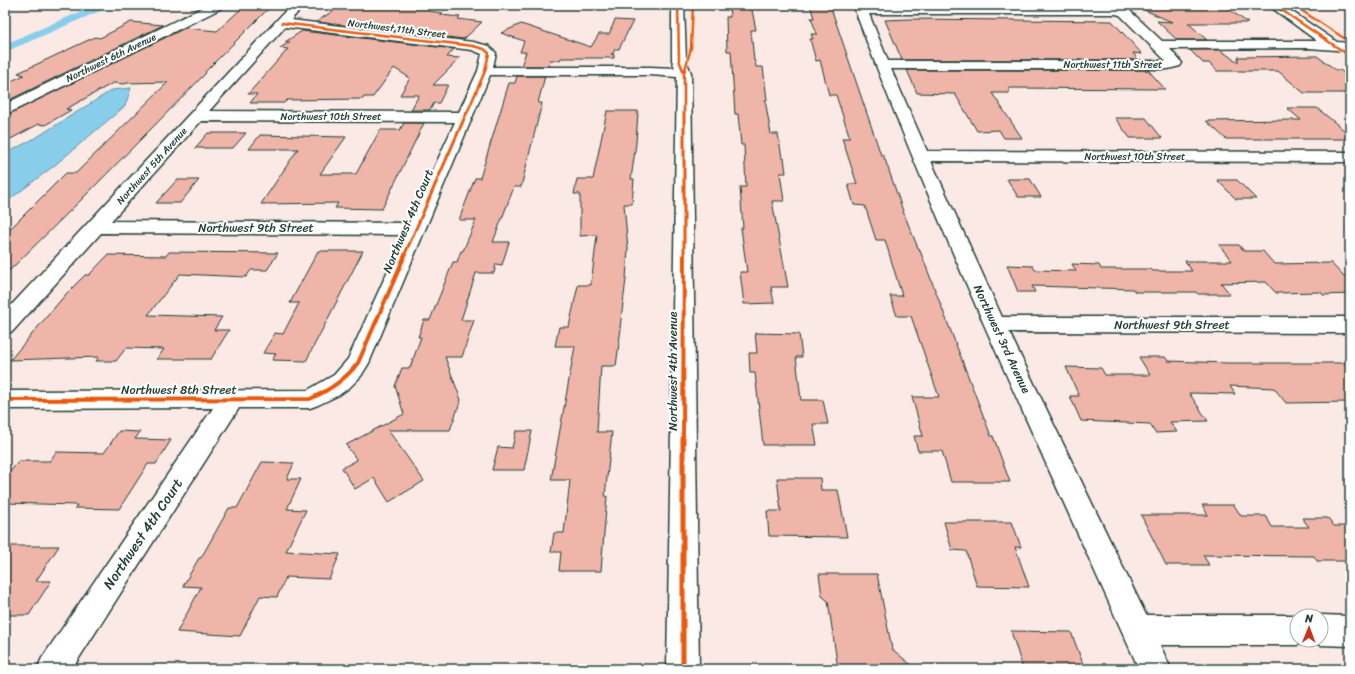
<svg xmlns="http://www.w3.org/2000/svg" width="1355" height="674" font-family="Sriracha,sans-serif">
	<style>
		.water { fill: #88ceea; stroke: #5e94a1 }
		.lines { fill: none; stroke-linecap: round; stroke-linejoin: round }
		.canal { fill: #88ceea; fill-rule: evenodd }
		.building { fill: #efb5a9; stroke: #1f3d34 }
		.minor-casing { stroke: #1f3d34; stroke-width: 3 }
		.minor { fill: #fff; fill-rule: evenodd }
		.cycleway-far3-casing { stroke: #fff; stroke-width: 4 }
		.cycleway-far2-casing { stroke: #fff; stroke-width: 5 }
		.cycleway-far1-casing { stroke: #fff; stroke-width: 6 }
		.cycleway-casing { stroke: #fff; stroke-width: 8 }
		.cycleway-far3 { stroke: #e8590c; stroke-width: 2.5 }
		.cycleway-far2 { stroke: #e8590c; stroke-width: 3 }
		.cycleway-far1 { stroke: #e8590c; stroke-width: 4 }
		.cycleway { stroke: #e8590c; stroke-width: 5 }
		.labels { text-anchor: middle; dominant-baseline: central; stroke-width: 4; stroke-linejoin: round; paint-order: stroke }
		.far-street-label { font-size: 10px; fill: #1f3d34; stroke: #fff }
		.street-label { font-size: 12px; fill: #1f3d34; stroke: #fff }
		.near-street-label { font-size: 14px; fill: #1f3d34; stroke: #fff }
	</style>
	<rect width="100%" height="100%" fill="#fae9e5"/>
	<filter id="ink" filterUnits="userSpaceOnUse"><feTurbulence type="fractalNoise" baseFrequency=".025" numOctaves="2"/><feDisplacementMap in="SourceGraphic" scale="8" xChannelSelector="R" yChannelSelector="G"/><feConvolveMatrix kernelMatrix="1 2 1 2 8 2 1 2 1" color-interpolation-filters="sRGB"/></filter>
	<g filter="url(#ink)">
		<path class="water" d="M131,88L125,106L55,165L5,203V154L37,137L112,90Z"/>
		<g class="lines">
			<path class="canal" d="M96,5H111L109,7L5,52V44Z"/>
		</g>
		<path class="building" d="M342,5H434L427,11L443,13L440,15L460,17L458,19L482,22L464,39L316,22Z
			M729,5H751L756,30H751L754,61H755L756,67H763L767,100H765L771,134H778L782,158H784L786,173H780L784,201H772L788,287H771L774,303L744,304L740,272H747L741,228H743L740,187H746L744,145H741L738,114H735L731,51H727L726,17H730Z
			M810,5H830L881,155H883L886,162L904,214L918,248H919L991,436H993L1010,482H951L942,451H918L914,436H923L912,397H939L911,316H897L890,296H902L885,240H876L865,206L854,205L848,184H857L842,138H850L836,95H829L820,60L816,61L810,39H813L811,34H817L811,18H814Z
			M1133,5H1223L1248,23H1188L1207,40H1177L1157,21L1172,22Z
			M242,8H269L205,72L206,73L85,196L5,275V234L66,173H76L168,82L128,83L124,84L113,83L66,109L71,110L45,125L39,124L5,142V116L185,28L217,31Z
			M911,19L1112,21L1142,54L1133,53L1138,60H902L885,20Z
			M615,20L633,21L619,49H615L613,54H611L614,55V58H561L560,60H550L549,66H521L526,52H520L524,41L501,33L521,24L591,47L599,34H609Z
			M131,22L163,25L5,102V84L24,75L18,73L95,37L100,38Z
			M302,31L454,49L447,57L460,58L433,85H448L439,103H434L430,110H411L419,95H400L410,78L394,68L373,97H364L363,99L287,100L284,103H250L257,94H248L288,49L280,48L290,42H285Z
			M1190,50H1220L1238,62V57L1317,56L1336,70H1340L1350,78V93H1304L1278,71H1217L1209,63H1203Z
			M907,70H1148L1165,89L1009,88V93H992L1022,138H1004L999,130L977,131L955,94L917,93Z
			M517,76H545L538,103H542L521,187H514L493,242H509L502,265L496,264L494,273H476L461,320H474L462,357H445L461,400L450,430H388L424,481L389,502L374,478L355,489L342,468L357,460L346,445L404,414L395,386L402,368H410L421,337H418L424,320H430L453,262H457L461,251H463L476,220H459L475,178H480L509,83H515Z
			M1287,108H1317L1350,135V139H1226L1206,121L1301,120Z
			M607,111H638L636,143L631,179H634L632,204H624L628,249L626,279L620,328H621L618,351L616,366H601L597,432H612L605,496H607L601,571H559L561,552H551L554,533H564L570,480H551L575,346H555L559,327H569L578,285H591L597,235L580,236V194H574L577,179H593Z
			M1115,118H1146L1162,138H1130Z
			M404,123H424L382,209L335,208L338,203L261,204L298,149H249L260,135L346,137L320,174H356L380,130H400Z
			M208,133H246L233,148H195Z
			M1007,179H1030L1041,197H1018Z
			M177,180H199L180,203H156Z
			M1217,180H1237L1256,199H1236Z
			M1219,245H1239L1244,251H1263L1274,264L1331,263L1344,277H1350V294L1323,295L1321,292L1276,293L1266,282L1221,283L1230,294H1198L1196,292H1135L1133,289L1032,286L1035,292H1018L1007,265L1033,266L1035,270L1076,271L1072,264L1099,265L1101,269H1151L1153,271H1192L1185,261H1232Z
			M318,251H363L306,361L272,360L276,354L263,353L275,333L283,334L299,303H290Z
			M169,252L278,253L267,270H251L246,277L180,274L148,315L222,317L214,330H229L211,359H157L164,349L126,348L116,361H96L99,357L10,360L66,294L85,275H89L108,255L166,256Z
			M755,333L799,334L802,357H796L801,400H823L828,424H813L817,445H763L755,373H750L749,353H757Z
			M1139,357H1165L1168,361L1228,363H1350V402L1286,403L1274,388L1230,386L1235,394L1189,393L1208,421L1170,422L1177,432L1155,433L1150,424L1081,421L1070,396H1079L1066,367L1101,368L1105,375H1150Z
			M119,431L140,432L135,439L171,440L156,464H148L119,509L75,508L77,505L5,503V478L19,461H50L56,452L104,453Z
			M516,431H532L524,470H492L498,447L512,448Z
			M262,462L294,463L287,479H301L287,509L306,510L286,551L340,554L329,579L286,577L277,597L260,596L240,636L177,632L201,587L183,586L199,558H201L229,508H237Z
			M777,478H820L821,490H838L847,537L769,536L767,511H781Z
			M1202,505H1234L1241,516H1266L1272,527H1309L1302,518H1328L1334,526H1350V561H1317L1314,556L1203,555L1209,565H1166L1141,515H1208Z
			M944,522H1012L1021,547H1015L1029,587L977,586L966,551L952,550Z
			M5,546H59L36,581H51L29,615H5Z
			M819,574H877L892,649L916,669H838L828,601L822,596Z
			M1011,631L1071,632L1085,669H1023Z"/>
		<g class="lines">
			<g class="minor-casing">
				<path id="minor" d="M208,5H224L222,8L5,115V104Z
					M291,5H304L291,20L473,42L489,46L496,53L493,67H650L675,68L672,60V5H684L686,60L691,73L699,669H667L677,77L650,75H490L369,363L361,376L350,387L339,395L318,405L310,408H239L72,669H37L42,658L213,408L5,409V391L308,390L334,375L348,359L404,235L101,233L13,331L5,334V312ZM285,27L472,50L482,54L478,71L459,112L209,111ZM201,121L455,122L409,223L111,221Z
					M853,5H865L866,6H1117L1128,9L1162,41H1317L1268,5H1282L1337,42L1350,43V51L1309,48L1170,49L1182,63L1180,66L1168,69H891L927,151L1350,152V162L931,161L1002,317H1350V333L1009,332L1146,615H1297L1300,616H1297V640L1308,641L1297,645H1160L1171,669H1139C1040,449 937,230 853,5ZM869,14H1116L1120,15L1166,61H888Z
					M1321,615L1350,616V646L1321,645L1310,641L1321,640V616H1318Z"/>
			</g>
			<use href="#minor" class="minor"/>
			<g class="cycleway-far3-casing">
				<path id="cycleway-far3" d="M678,5L679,60L684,73V113
					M1274,5L1350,56
					M1293,5L1350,42
					M282,23L473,46L484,49L489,53L485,71L467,113
					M684,73L691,48L693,5"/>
			</g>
			<g class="cycleway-far2-casing">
				<path id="cycleway-far2" d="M404,256L467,112
					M684,256V112"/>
			</g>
			<g class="cycleway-far1-casing">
				<path id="cycleway-far1" d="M5,400L310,399C330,390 345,380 358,363L405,255
					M683,440L684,255"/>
			</g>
			<g class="cycleway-casing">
				<path id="cycleway" d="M683,669V439"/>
			</g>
			<use href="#cycleway-far3" class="cycleway-far3"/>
			<use href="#cycleway-far2" class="cycleway-far2"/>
			<use href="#cycleway-far1" class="cycleway-far1"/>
			<use href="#cycleway" class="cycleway"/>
		</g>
	</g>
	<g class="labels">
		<g class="far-street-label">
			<text transform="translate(397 29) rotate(7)">Northwest 11th Street</text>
			<text transform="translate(111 58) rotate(-26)">Northwest 6th Avenue</text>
			<text x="1113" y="65">Northwest 11th Street</text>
			<text x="331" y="117">Northwest 10th Street</text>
			<text x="1135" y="157">Northwest 10th Street</text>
			<text transform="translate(152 166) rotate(-48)">Northwest 5th Avenue</text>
		</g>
		<g class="street-label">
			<text transform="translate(408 221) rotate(-67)">Northwest 4th Court</text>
			<text x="256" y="228">Northwest 9th Street</text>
			<text x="1172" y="325">Northwest 9th Street</text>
			<text transform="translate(1002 339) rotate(65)">Northwest 3rd Avenue</text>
			<text transform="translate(673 371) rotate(-90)">Northwest 4th Avenue</text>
			<text x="179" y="390">Northwest 8th Street</text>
		</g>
		<g class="near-street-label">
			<text transform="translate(143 534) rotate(-56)">Northwest 4th Court</text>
		</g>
	</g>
	<rect width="1355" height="674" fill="none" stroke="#fff" stroke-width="20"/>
	<rect x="10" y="10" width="1335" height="654" fill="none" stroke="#1f3d34" stroke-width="1.5" filter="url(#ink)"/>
	<g transform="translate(1309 628) rotate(1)"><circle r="19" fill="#ffffff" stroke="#a5b1ae"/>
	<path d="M0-3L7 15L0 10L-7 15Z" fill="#c8321e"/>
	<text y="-6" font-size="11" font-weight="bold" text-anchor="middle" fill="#1f3d34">N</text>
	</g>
</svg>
